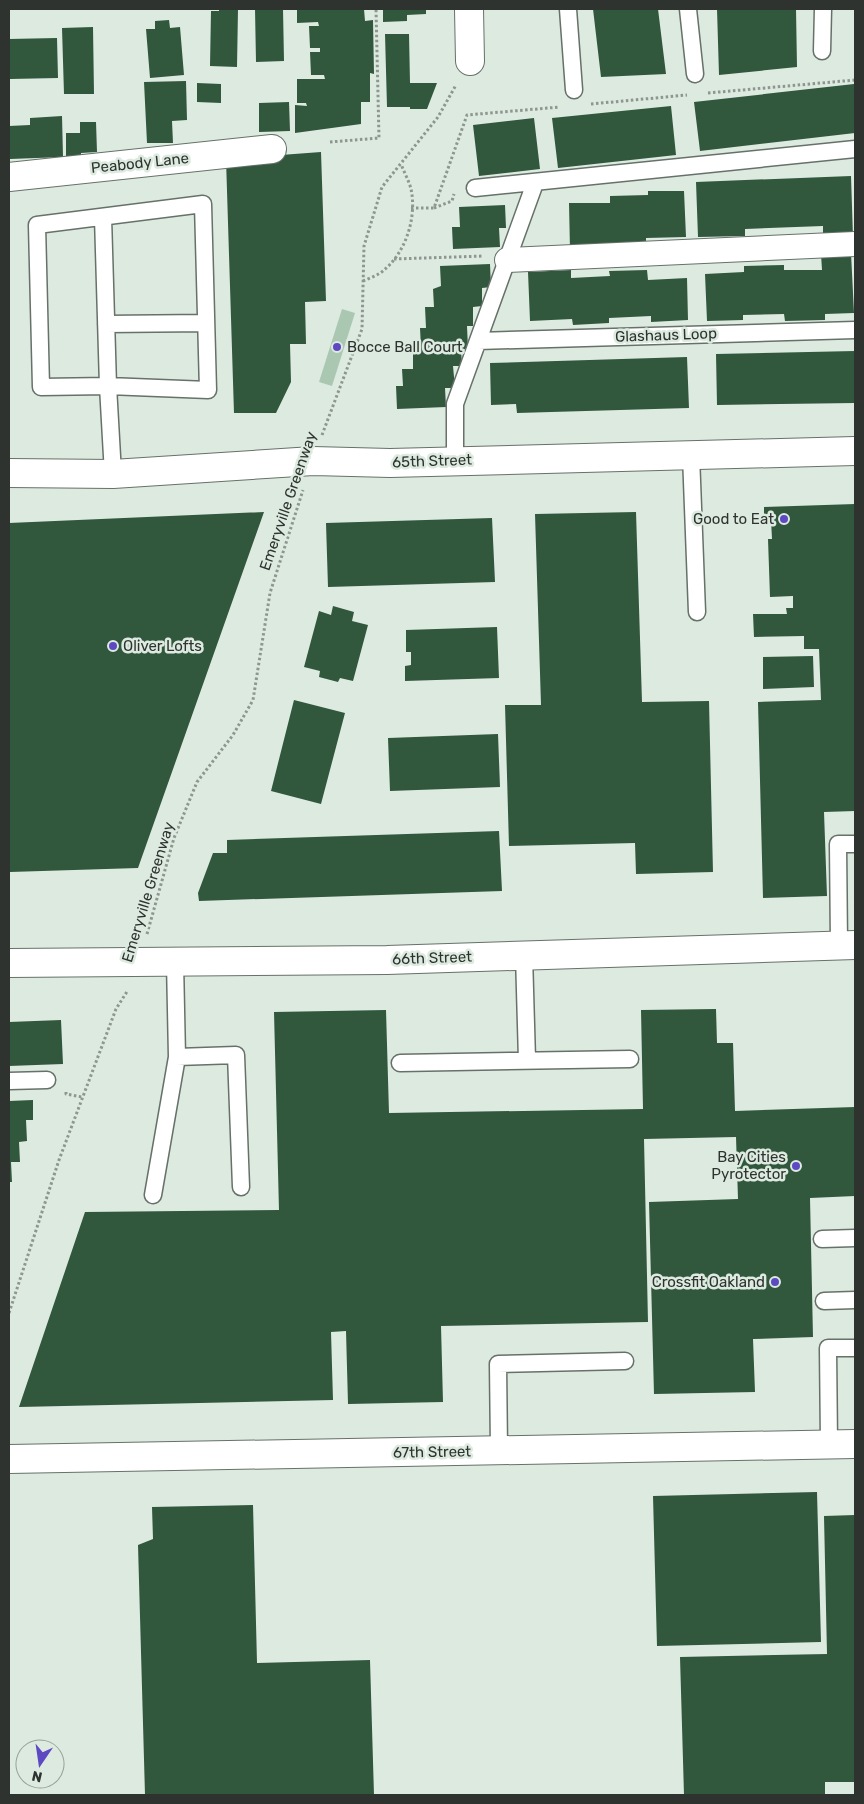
<svg xmlns="http://www.w3.org/2000/svg" width="864" height="1804" font-family="Rubik,sans-serif">
	<style>
		.green { fill: #aac7b2 }
		.building { fill: #31573d }
		.lines { fill: none; stroke-linecap: round; stroke-linejoin: round }
		.service-casing { stroke: #667169; stroke-width: 19 }
		.pedestrian-casing { stroke: #667169; stroke-width: 26 }
		.minor-casing { stroke: #667169; stroke-width: 30 }
		.tertiary-casing { stroke: #667169; stroke-width: 30 }
		.path { stroke: #8d968f; stroke-width: 3; stroke-dasharray: 2.5 2.5; stroke-linecap: butt }
		.service { stroke: #fff; stroke-width: 16 }
		.pedestrian { stroke: #fff; stroke-width: 24 }
		.minor { stroke: #fff; stroke-width: 28 }
		.tertiary { stroke: #fff; stroke-width: 28 }
		.poi-dot { fill: #5d4ac2; stroke: #ddeae0; stroke-width: 2 }
		.labels { text-anchor: middle; dominant-baseline: central; stroke-width: 5; stroke-linejoin: round; paint-order: stroke }
		.street-label { font-size: 15px; fill: #2e332f; stroke: #ddeae0 }
		.poi-label { font-size: 15px; fill: #2e332f; stroke: #ddeae0; text-anchor: end }
	</style>
	<rect width="100%" height="100%" fill="#ddeae0"/>
	<path class="green" d="M342,309L355,313L332,386L319,382Z"/>
	<path class="building" d="M219,9H238L237,67L210,66L211,11H219Z
		M255,9H283L284,61L256,62Z
		M297,9H364L365,21L373,20L374,74L370,73V102H361V124L295,133V105L307,106L306,103H297V79H325L324,75H311L310,52H320V48H310L309,26H319L318,22L297,23Z
		M383,9H426V14L407,15V21L383,22Z
		M593,9H658L666,74L601,77Z
		M717,9H796L797,67L719,75Z
		M169,20L170,28L180,27L184,75L150,78L146,29H155V21Z
		M93,27L94,94H64L62,28Z
		M385,34H409L410,83H437L427,109H410V107H387Z
		M57,38L58,78L10,79L9,39Z
		M186,81L187,120L172,121L173,143H147L144,82Z
		M197,83L221,84V103L197,102Z
		M854,84L855,133L700,151L694,102Z
		M289,102L290,131L259,132V103Z
		M671,106L676,155L558,168L552,118Z
		M62,116L63,157L10,159L9,126L30,125V118Z
		M534,118L540,169L479,176L473,125Z
		M80,122H96L97,152L81,153V156H66V133H80Z
		M321,152L326,301L305,302L306,344H290L291,382L276,413H234L226,159Z
		M851,176L853,237L823,238V226L745,229V236L698,237L696,182Z
		M648,191H684L686,237L646,238V246L570,250L569,203H610V196L648,195Z
		M505,205L506,228H499L500,247L453,249L452,227H460L459,207Z
		M851,253L854,313L825,314V320L785,321L784,314L743,315V320L707,321L705,274L744,272V266L784,265V270H822L821,254Z
		M490,264L491,287L482,288V306L473,307V326H467L468,349H461L462,366H453L455,388H445L446,407L397,409L396,386H403L402,369H413V349L421,348L420,328H426L425,307H434L433,289L441,286L440,266Z
		M571,270V278L610,276L609,271L647,270L648,280L687,278L688,320L651,322V316L609,318V323L573,325L572,319L530,321L528,272Z
		M855,351V403L717,405L716,354Z
		M687,357L689,408L517,413L516,404L491,405L490,363Z
		M855,504V811L824,812L827,896L763,898L758,702L821,700L819,649H804V636L754,637L753,614H787L786,608H793V596L770,597L768,539H772L771,520H764V507Z
		M264,512L138,868L10,872L9,523Z
		M636,512L642,702L709,701L713,872L636,874L635,843L509,846L505,705H541L535,514Z
		M492,518L495,582L328,587L326,523Z
		M333,606L354,612L352,621L368,625L353,681L340,678L338,682L319,677L320,671L304,667L319,611L331,615Z
		M497,627L499,678L405,681V666L411,665V652H406V630Z
		M813,656L814,687L763,689V657Z
		M294,700L345,713L321,804L271,791Z
		M498,734L500,787L390,791L388,738Z
		M499,831L502,891L199,901L198,893L213,853H227V840Z
		M716,1009L717,1043H733L735,1111L855,1107V1196L810,1198L813,1337L753,1339L755,1392L654,1394L649,1202L738,1199L736,1137L644,1139L648,1322L441,1326L443,1402L348,1404L346,1331L331,1332L333,1400L19,1407L85,1212L279,1210L274,1012L386,1010L389,1113L643,1109L641,1010Z
		M61,1020L63,1064L9,1066V1022Z
		M33,1100V1120H26L27,1141L19,1142L20,1162H11L12,1182H9V1101Z
		M817,1492L821,1642L657,1646L653,1496Z
		M253,1505L257,1663L370,1660L374,1795H145L138,1545L153,1539L152,1507Z
		M855,1515V1782H825V1795H684L680,1657L827,1654L824,1516Z"/>
	<g class="lines">
		<g class="service-casing">
			<path id="service" d="M568,9L574,90
				M688,9L695,74
				M822,51L823,9
				M475,188L855,149
				M103,217L108,386L208,390L203,204L37,225L41,387L108,386L113,474
				M106,324L206,323
				M478,341L855,330
				M691,455L697,612
				M455,461V404L535,183
				M839,945L838,844H855
				M524,955L527,1060
				M177,1057L236,1055L241,1187
				M400,1063L630,1059
				M9,1081L47,1080
				M153,1195L177,1057L175,962
				M822,1239L855,1238
				M824,1301L855,1300
				M829,1444L828,1348H855
				M499,1450L498,1364L625,1361"/>
		</g>
		<g class="pedestrian-casing">
			<path id="pedestrian" d="M507,260L855,244"/>
		</g>
		<g class="minor-casing">
			<path id="minor" d="M469,9L470,61
				M9,177L272,149
				M9,963L387,960L855,945
				M9,1459L855,1444"/>
		</g>
		<g class="tertiary-casing">
			<path id="tertiary" d="M9,473L113,474L313,461L390,463L855,451"/>
		</g>
		<path class="path" d="M708,93L855,80
			M591,104L687,95
			M330,142L379,138L376,9
			M411,208H434L467,115L560,107
			M434,208L452,201L454,194
			M394,259L483,256
			M363,281C370,278 379,275 384,270C406,252 417,217 411,189C409,181 404,172 401,164
			M322,435L362,329L364,246L382,187L438,117L456,85
			M147,934L174,838L197,782L233,735L253,700L270,593L303,490
			M66,1092V1094L82,1097
			M9,1313L59,1160L116,1009L128,990"/>
		<use href="#service" class="service"/>
		<use href="#pedestrian" class="pedestrian"/>
		<use href="#minor" class="minor"/>
		<use href="#tertiary" class="tertiary"/>
	</g>
	<g class="poi-dot">
		<circle cx="337" cy="347" r="5"/>
		<circle cx="784" cy="519" r="5"/>
		<circle cx="113" cy="646" r="5"/>
		<circle cx="796" cy="1166" r="5"/>
		<circle cx="775" cy="1282" r="5"/>
	</g>
	<g class="labels">
		<g class="street-label">
			<text transform="translate(140 163) rotate(-6)">Peabody Lane</text>
			<text transform="translate(666 335) rotate(-2)">Glashaus Loop</text>
			<text transform="translate(432 461) rotate(-2)">65th Street</text>
			<text transform="translate(288 501) rotate(-71)">Emeryville Greenway</text>
			<text transform="translate(148 892) rotate(-73)">Emeryville Greenway</text>
			<text transform="translate(432 958) rotate(-2)">66th Street</text>
			<text transform="translate(432 1452) rotate(-1)">67th Street</text>
		</g>
		<g class="poi-label">
			<text x="347" y="347" text-anchor="start">Bocce Ball Court</text>
			<text x="774" y="519">Good to Eat</text>
			<text x="123" y="646" text-anchor="start">Oliver Lofts</text>
			<text x="786" y="1157">Bay Cities<tspan x="786" dy="17">Pyrotector</tspan></text>
			<text x="765" y="1282">Crossfit Oakland</text>
		</g>
	</g>
	<rect width="864" height="1804" fill="none" stroke="#2e332f" stroke-width="20"/>
	<g transform="translate(40 1764) rotate(193)"><circle r="24" fill="#ddeae0" stroke="#97a199"/>
	<path d="M0-4L9 19L0 12L-9 19Z" fill="#5d4ac2"/>
	<text y="-8" font-size="14" font-weight="bold" text-anchor="middle" fill="#2e332f">N</text>
	</g>
</svg>
